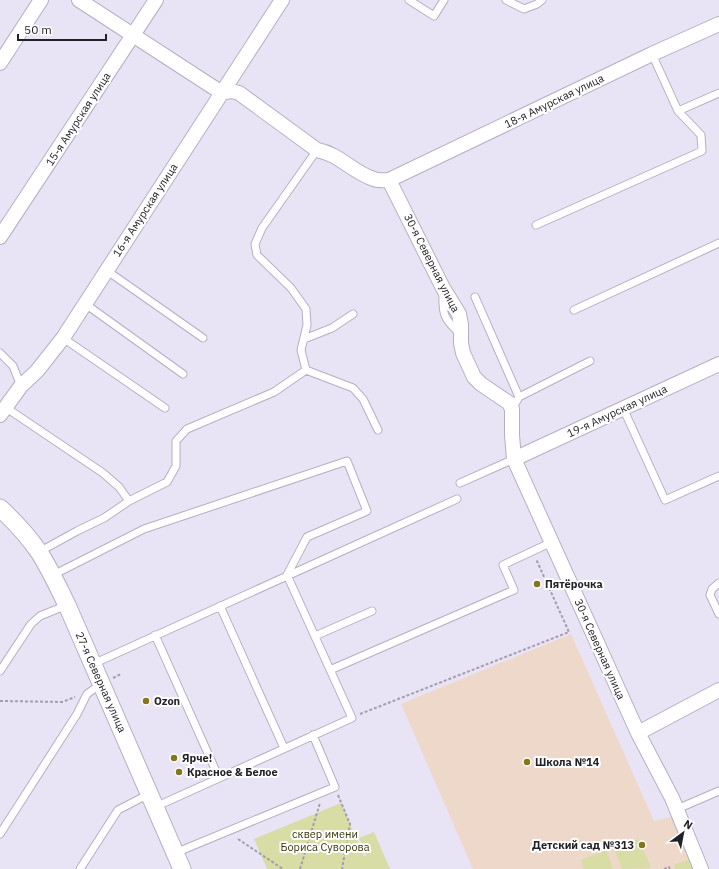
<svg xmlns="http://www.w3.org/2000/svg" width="719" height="869" font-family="'IBM Plex Sans',sans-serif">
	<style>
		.education { fill: #edd8ca }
		.green { fill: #d8dca5 }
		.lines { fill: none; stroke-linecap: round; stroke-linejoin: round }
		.service-casing { stroke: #b5afc2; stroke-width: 9 }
		.minor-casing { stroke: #b5afc2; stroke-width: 16 }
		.tertiary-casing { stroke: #b5afc2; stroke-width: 19 }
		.path { stroke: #a39ead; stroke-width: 2; stroke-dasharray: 3 2; stroke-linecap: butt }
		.service { stroke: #fff; stroke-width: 7 }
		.minor { stroke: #fff; stroke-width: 14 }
		.tertiary { stroke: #fff; stroke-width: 17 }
		.poi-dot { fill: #83771b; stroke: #fff; stroke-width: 1.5 }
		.labels { text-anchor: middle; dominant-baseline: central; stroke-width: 4; stroke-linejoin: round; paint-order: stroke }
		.street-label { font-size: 11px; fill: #232128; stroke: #fff }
		.poi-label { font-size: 11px; font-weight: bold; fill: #232128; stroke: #fff; text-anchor: start }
		.park-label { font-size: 11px; fill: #343508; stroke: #fff }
	</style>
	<rect width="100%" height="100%" fill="#e9e3f6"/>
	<path class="education" d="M571,634L654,821L675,816L696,869H473L401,704Z"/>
	<path class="green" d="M341,803L364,856L366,855L359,838L374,832L390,869H267L254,839Z
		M639,839L651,868L622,869L614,849Z
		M606,850L613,869H584L581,860Z
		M690,859L694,869H675L674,865Z"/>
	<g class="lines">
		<g class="service-casing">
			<path id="service" d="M409,0L434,16L444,0
				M506,0L524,9L537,4L542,0
				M678,111L719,93
				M536,225L702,151L701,135L678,111L652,54
				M106,270L203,338
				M443,292C442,315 444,319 461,335
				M475,297L519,397
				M84,303L183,374
				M574,310L719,243
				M63,338L165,408
				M304,339L332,328L353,314
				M0,353L13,366L21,386
				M306,370L353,388L363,399L378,430
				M5,407L103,473L119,487L129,501
				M623,408L665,500L719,476
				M512,409L519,397L590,361
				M460,483L514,459
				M39,552L77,531L104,518L129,501L167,482L176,466V441L187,429L274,392L306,370L301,350L307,325L306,309L291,288L257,255L255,244L262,228L317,150
				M53,575L144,529L347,461L367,511L307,537L287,575
				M719,583L712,589L710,595L719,614
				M220,606L284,748
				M155,635L219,778
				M315,636L372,611
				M93,664L457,499
				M330,670L514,590L503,565L552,542
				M0,671L31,624L40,616L67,605
				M155,807L352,718L287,575
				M677,809L719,791
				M0,834L77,714L87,694L101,684
				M175,853L335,787L313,735
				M80,869L118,810L149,794"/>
		</g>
		<g class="minor-casing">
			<path id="minor" d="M79,0L222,93L231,91L239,93L317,150C340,154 353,173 374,179C378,181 384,180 389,180L443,288L459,314L461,325V343L463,353L474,377L481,384L509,403L512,409V435L514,459L638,733L672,798L701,869
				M0,63L41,0
				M389,180L652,54L719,24
				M0,237L156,0
				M0,415L21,386L37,371L63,338L282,0
				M514,459L719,364
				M638,733L719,690"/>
		</g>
		<g class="tertiary-casing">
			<path id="tertiary" d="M0,508C14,521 28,536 39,552C50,569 58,587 67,605L182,869"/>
		</g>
		<path class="path" d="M113,678L121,674
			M0,701L65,702
			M65,701L75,697
			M360,714L569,632L536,559
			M338,795L350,824L342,869
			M238,839L283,869
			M300,869L320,803
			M664,869L669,867L670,869"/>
		<use href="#service" class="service"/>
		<use href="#minor" class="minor"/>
		<use href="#tertiary" class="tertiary"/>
	</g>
	<g class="poi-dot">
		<circle cx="537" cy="584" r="4"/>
		<circle cx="146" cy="701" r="4"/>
		<circle cx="174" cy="758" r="4"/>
		<circle cx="527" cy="762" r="4"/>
		<circle cx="179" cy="772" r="4"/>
		<circle cx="642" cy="845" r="4"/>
	</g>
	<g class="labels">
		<g class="street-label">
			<text transform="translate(554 101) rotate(-26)">18-я Амурская улица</text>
			<text transform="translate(78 119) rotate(-57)">15-я Амурская улица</text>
			<text transform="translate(145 210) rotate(-57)">16-я Амурская улица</text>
			<text transform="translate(432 263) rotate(63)">30-я Северная улица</text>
			<text transform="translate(617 411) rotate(-25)">19-я Амурская улица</text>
			<text transform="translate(600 649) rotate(66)">30-я Северная улица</text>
			<text transform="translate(101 682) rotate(66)">27-я Северная улица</text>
		</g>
		<g class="poi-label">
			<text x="545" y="584">Пятёрочка</text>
			<text x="154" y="701">Ozon</text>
			<text x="182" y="758">Ярче!</text>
			<text x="535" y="762">Школа №14</text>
			<text x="187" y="772">Красное &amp; Белое</text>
			<text x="634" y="845" text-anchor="end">Детский сад №313</text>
		</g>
		<g class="park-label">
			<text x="325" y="834">сквер имени<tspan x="325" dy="13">Бориса Суворова</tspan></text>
		</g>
	</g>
	<g transform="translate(683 833) rotate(32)" stroke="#ffffff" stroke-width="3" paint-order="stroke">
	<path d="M0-3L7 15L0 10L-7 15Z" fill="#232128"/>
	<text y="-6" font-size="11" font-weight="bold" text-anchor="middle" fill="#232128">N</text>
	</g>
	<path d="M18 34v6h88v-6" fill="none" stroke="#232128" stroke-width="2"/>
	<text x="24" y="34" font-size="12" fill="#232128" stroke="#ffffff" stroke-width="3" paint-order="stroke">50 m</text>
</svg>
